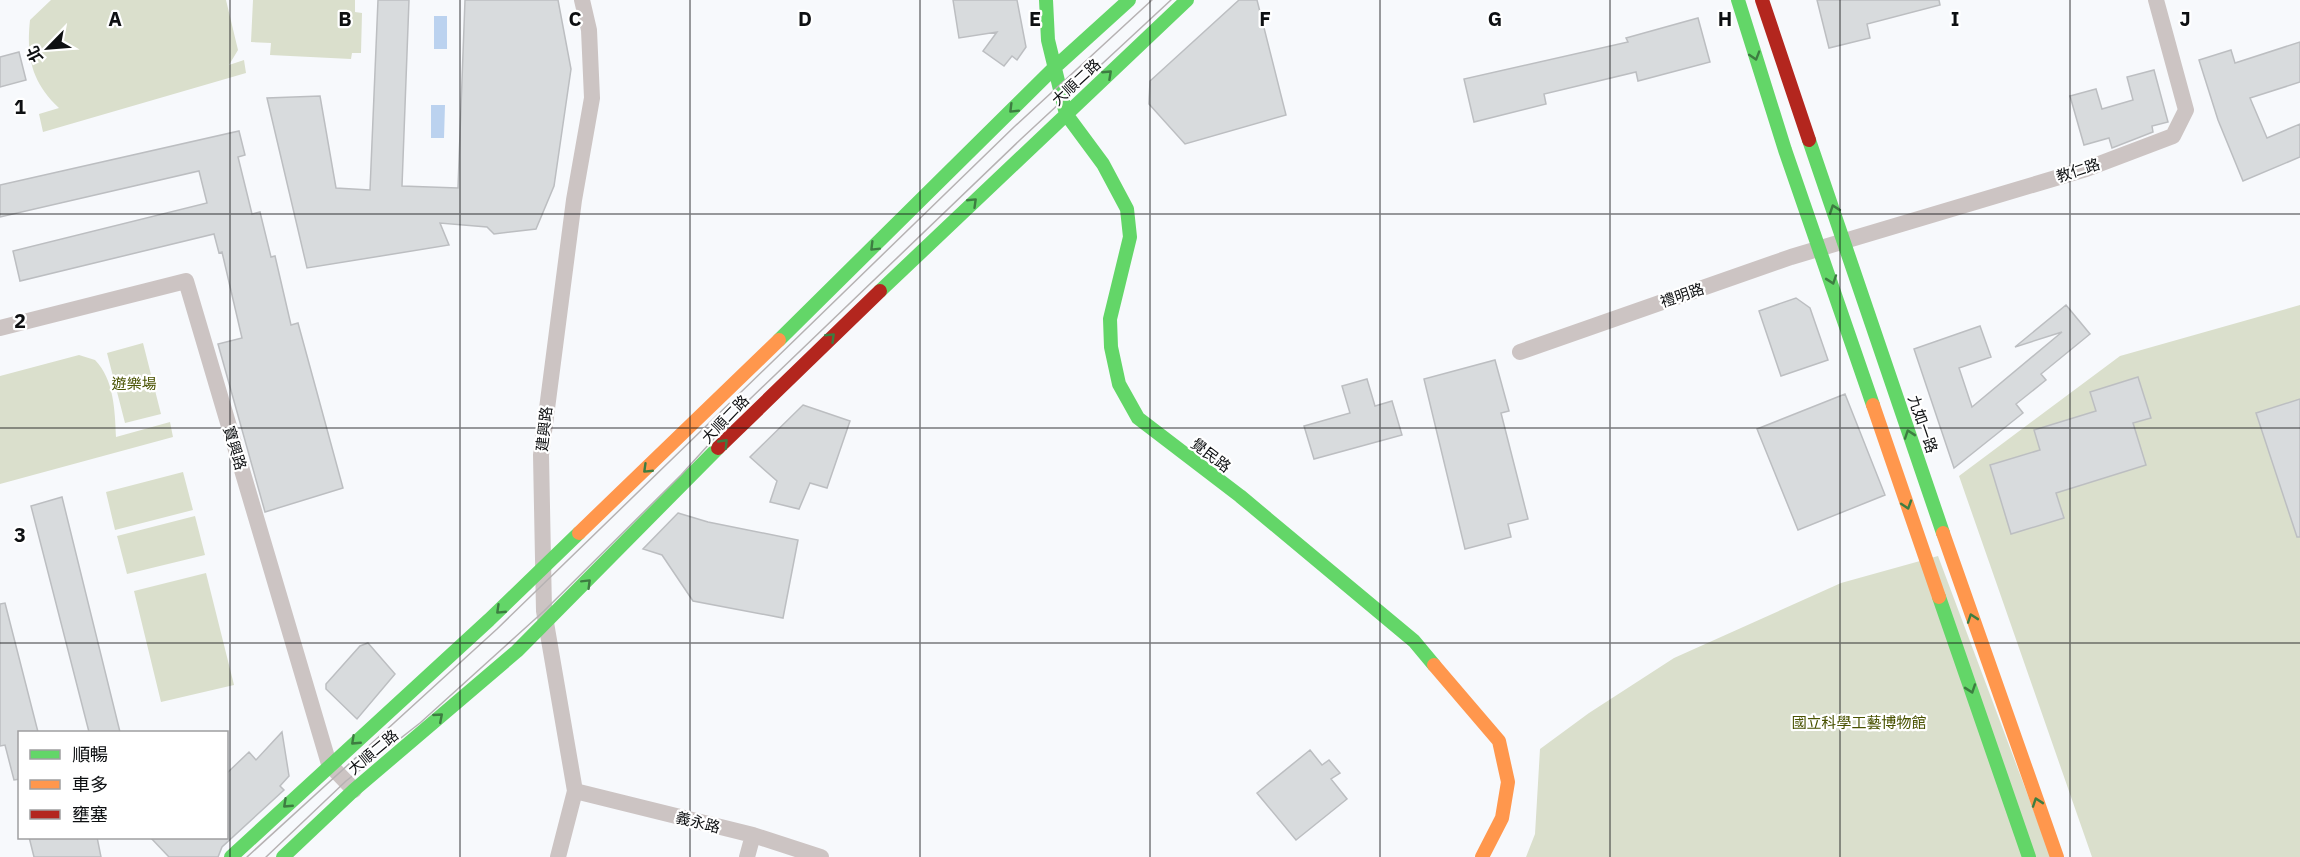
<svg xmlns="http://www.w3.org/2000/svg" width="2300" height="857" font-family="'IBM Plex Sans','Noto Sans TC',sans-serif">
	<style>
		.green { fill: #dadfcc }
		.water { fill: #bbd2ef }
		.building { fill: #d8dbdd; stroke: #bcbec1; stroke-width: 1.5 }
		.lines { fill: none; stroke-linecap: round; stroke-linejoin: round }
		.street { stroke: #ccc4c3; stroke-width: 16 }
		.fast { stroke: #63d668; stroke-width: 14 }
		.slow { stroke: #ff974d; stroke-width: 14 }
		.jam { stroke: #b3261e; stroke-width: 14 }
		.tram { stroke: #b6b2b3; stroke-width: 1.5 }
		.oneway { stroke: #3d7d41 }
		.grid { fill: none; stroke: #0e1012; stroke-width: 1.5; stroke-opacity: 0.55 }
		.labels { text-anchor: middle; dominant-baseline: central; stroke-width: 4.5; stroke-linejoin: round; paint-order: stroke }
		.street-label { font-size: 15px; fill: #0e1012; stroke: #fff }
		.park-label { font-size: 15px; fill: #495200; stroke: #fff }
		.grid-label { font-size: 20px; text-anchor: middle; font-weight: bold; fill: #0e1012; stroke: #fff; stroke-width: 4.5; stroke-linejoin: round; paint-order: stroke }
	</style>
	<rect width="100%" height="100%" fill="#f7f9fc"/>
	<path class="green" d="M51,0H226L238,50L229,65L244,60L246,73L43,132L39,114L59,108C32,82 26,58 30,20Z
		M253,0H355V12L362,13L361,53H352L351,59L270,55L271,43L251,42Z
		M2300,305V857H2092L1959,476L2120,356Z
		M143,343L161,414L125,423L107,353Z
		M79,355L95,360C114,379 115,411 116,437L170,422L173,437L0,484V376Z
		M183,472L193,510L115,530L106,492Z
		M195,516L205,555L127,574L117,536Z
		M1938,556L2051,857H1526L1535,834L1540,749L1589,713L1674,658L1841,583Z
		M206,573L234,685L161,702L134,591Z"/>
	<path class="water" d="M434,16H447V49H434Z
		M431,105H445L444,138H431Z"/>
	<path class="building" d="M378,0H409L402,186L458,188L465,0H558L571,69L554,186L536,229L494,234L487,227L440,223L449,245L307,268L267,98L320,96L336,188L370,190Z
		M953,0H1017L1026,47L1017,60L1012,56L1004,66L983,51L997,32L959,38Z
		M1239,0H1257L1286,115L1185,144L1149,104L1150,81Z
		M1817,0H1939L1940,5L1867,24L1870,38L1829,48Z
		M1698,18L1710,62L1638,81L1636,72L1544,94L1546,104L1474,122L1464,79L1628,42L1626,38Z
		M2300,42V82L2250,98L2267,138L2300,124V157L2243,181L2218,120L2199,60L2231,50L2235,63Z
		M19,52L26,80L0,87V57Z
		M2154,70L2168,122L2152,126L2153,132L2112,148L2109,138L2084,145L2070,96L2096,89L2102,109L2133,100L2127,77Z
		M239,131L245,155L238,157L252,214L260,212L271,257L275,256L291,325L298,323L343,488L265,512L218,344L242,338L222,252L219,253L214,234L20,281L13,251L207,203L199,171L0,217V185Z
		M1796,298L1810,308L1828,360L1781,376L1759,311Z
		M2066,305L2090,334L2041,374L2046,380L2016,404L2023,413L1954,468L1914,349L1980,326L1991,357L1959,368L1972,407L2062,332L2015,347Z
		M1495,360L1509,411L1501,413L1528,519L1508,524L1511,537L1465,549L1424,379Z
		M2138,377L2151,418L2133,423L2146,465L2056,493L2064,518L2011,534L1990,465L2040,450L2034,430L2096,411L2090,392Z
		M1367,379L1375,406L1392,401L1402,435L1314,459L1304,426L1350,413L1342,386Z
		M1845,394L1885,495L1798,530L1757,429Z
		M2300,399V537H2297L2256,413Z
		M803,405L850,421L827,488L810,483L799,509L770,502L777,481L750,457Z
		M62,497L120,732H89L31,506Z
		M678,513L708,522L798,540L783,618L693,601L662,555L643,549Z
		M5,603L38,732H20V779L14,780L5,745L0,746V604Z
		M368,643L395,674L357,719L326,689V684L360,646Z
		M282,732L289,776L280,786L284,790L222,847L218,857H169L150,837H226V774L249,752L256,760Z
		M1310,750L1322,765L1329,760L1340,773L1331,779L1347,799L1296,840L1257,793Z
		M29,837H97L101,857H34Z"/>
	<g class="lines">
		<path class="street" d="M0,328L186,281L329,764L354,790
			M1520,352L1791,257L2086,169L2173,136L2186,110L2156,0
			M575,791L753,835L821,857
			M558,857L575,791L544,611L541,455L574,200L592,98L589,30L582,0
			M747,857L753,835"/>
		<path class="fast" d="M1046,0L1048,40L1066,114L1103,164L1127,209L1130,237L1110,319L1111,347L1119,384L1138,418L1240,496L1414,641L1434,665
			M1738,0L1785,150L1873,405
			M1809,140L1943,533
			M880,291L1187,0
			M779,340L1054,68L1129,0
			M1939,597L2029,857
			M231,857L489,620L579,533
			M283,857L354,790L517,651L718,448"/>
		<path class="slow" d="M1873,405L1939,597
			M579,533L779,340
			M1943,533L2057,857
			M1434,665L1499,741L1508,782L1502,818L1482,857"/>
		<path class="jam" d="M1762,0L1809,140
			M718,448L880,291"/>
		<path class="tram" d="M247,857L497,629L1014,127L1152,0
			M266,857L346,781L420,723L544,611L681,475L750,399L1021,139L1171,0"/>
	</g>
	<defs><path id="oneway-chevron" d="M-2-3.5L2.5 0L-2 3.5" fill="none" stroke-width="1.6" stroke-linecap="round" stroke-linejoin="round" transform="scale(1.5)"/></defs>
	<g class="oneway">
		<use href="#oneway-chevron" transform="translate(1755 56) rotate(73)"/>
		<use href="#oneway-chevron" transform="translate(1108 74) rotate(-43)"/>
		<use href="#oneway-chevron" transform="translate(1013 109) rotate(135)"/>
		<use href="#oneway-chevron" transform="translate(973 202) rotate(-44)"/>
		<use href="#oneway-chevron" transform="translate(1834 209) rotate(-109)"/>
		<use href="#oneway-chevron" transform="translate(874 247) rotate(135)"/>
		<use href="#oneway-chevron" transform="translate(1832 280) rotate(71)"/>
		<use href="#oneway-chevron" transform="translate(831 337) rotate(-44)"/>
		<use href="#oneway-chevron" transform="translate(1909 434) rotate(-109)"/>
		<use href="#oneway-chevron" transform="translate(724 443) rotate(-46)"/>
		<use href="#oneway-chevron" transform="translate(647 469) rotate(136)"/>
		<use href="#oneway-chevron" transform="translate(1907 505) rotate(72)"/>
		<use href="#oneway-chevron" transform="translate(587 583) rotate(-45)"/>
		<use href="#oneway-chevron" transform="translate(500 610) rotate(136)"/>
		<use href="#oneway-chevron" transform="translate(1972 618) rotate(-109)"/>
		<use href="#oneway-chevron" transform="translate(1971 689) rotate(71)"/>
		<use href="#oneway-chevron" transform="translate(439 717) rotate(-41)"/>
		<use href="#oneway-chevron" transform="translate(355 741) rotate(137)"/>
		<use href="#oneway-chevron" transform="translate(2037 802) rotate(-109)"/>
		<use href="#oneway-chevron" transform="translate(287 804) rotate(137)"/>
	</g>
	<path class="grid" d="M230,0V857M460,0V857M690,0V857M920,0V857M1150,0V857M1380,0V857M1610,0V857M1840,0V857M2070,0V857M0,214H2300M0,428H2300M0,643H2300"/>
	<g class="labels">
		<g class="street-label">
			<text transform="translate(1076 82) rotate(-43)">大順二路</text>
			<text transform="translate(2078 170) rotate(-18)">教仁路</text>
			<text transform="translate(1682 295) rotate(-19)">禮明路</text>
			<text transform="translate(725 419) rotate(-46)">大順二路</text>
			<text transform="translate(1923 424) rotate(71)">九如一路</text>
			<text transform="translate(544 429) rotate(-84)">建興路</text>
			<text transform="translate(235 448) rotate(73)">寶興路</text>
			<text transform="translate(1211 455) rotate(37)">覺民路</text>
			<text transform="translate(373 752) rotate(-40)">大順二路</text>
			<text transform="translate(698 822) rotate(14)">義永路</text>
		</g>
		<g class="park-label">
			<text x="134" y="383">遊樂場</text>
			<text x="1859" y="722">國立科學工藝博物館</text>
		</g>
	</g>
	<g class="grid-label">
		<text x="115" y="26">A</text>
		<text x="345" y="26">B</text>
		<text x="575" y="26">C</text>
		<text x="805" y="26">D</text>
		<text x="1035" y="26">E</text>
		<text x="1265" y="26">F</text>
		<text x="1495" y="26">G</text>
		<text x="1725" y="26">H</text>
		<text x="1955" y="26">I</text>
		<text x="2185" y="26">J</text>
		<text x="20" y="114">1</text>
		<text x="20" y="328">2</text>
		<text x="20" y="542">3</text>
	</g>
	<rect x="18" y="731" width="210" height="108" fill="#ffffff" stroke="#9f9fa0" stroke-width="1.5"/>
	<rect x="30" y="750" width="30" height="9" fill="#63d668" stroke="#9f9fa0" stroke-width="1.5"/>
	<text x="72" y="761" font-size="18" fill="#0e1012">順暢</text>
	<rect x="30" y="780" width="30" height="9" fill="#ff974d" stroke="#9f9fa0" stroke-width="1.5"/>
	<text x="72" y="791" font-size="18" fill="#0e1012">車多</text>
	<rect x="30" y="810" width="30" height="9" fill="#b3261e" stroke="#9f9fa0" stroke-width="1.5"/>
	<text x="72" y="821" font-size="18" fill="#0e1012">壅塞</text>
	<g transform="translate(48 48) rotate(245)" stroke="#ffffff" stroke-width="4.5" paint-order="stroke">
	<path d="M0-4.5L10 22L0 15L-10 22Z" fill="#0e1012"/>
	<text y="-9" font-size="16" font-weight="bold" text-anchor="middle" fill="#0e1012">北</text>
	</g>
</svg>
